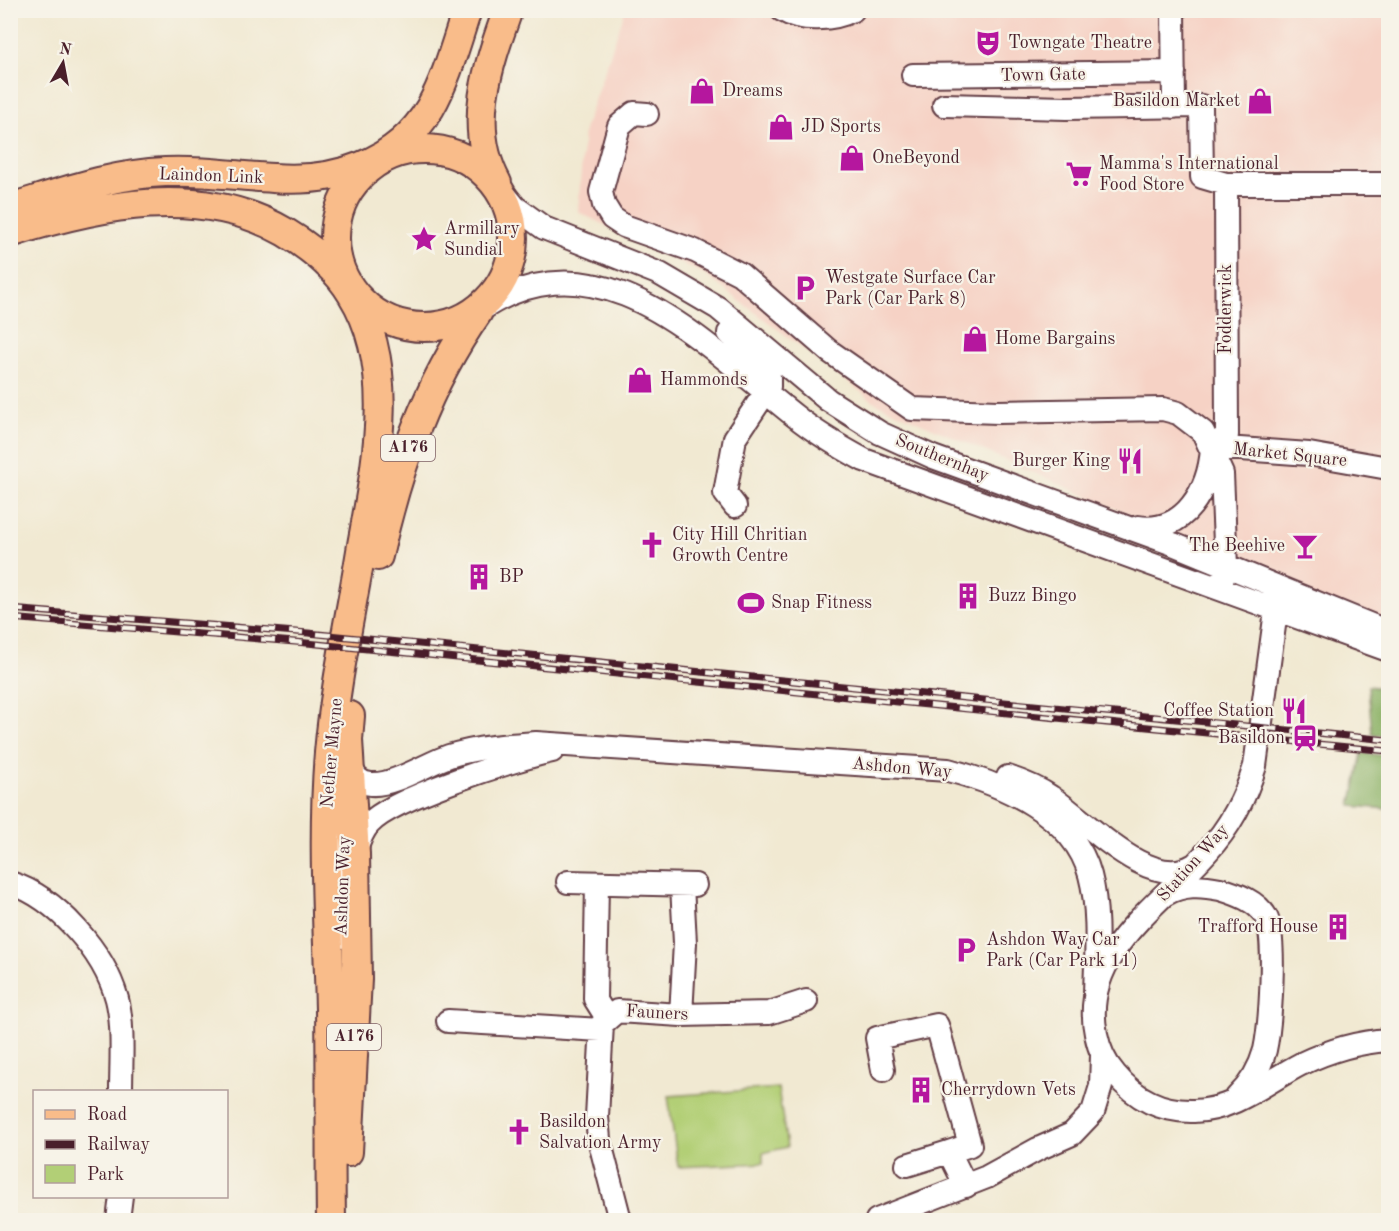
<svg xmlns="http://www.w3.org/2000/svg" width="1399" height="1231" font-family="'Old Standard TT',serif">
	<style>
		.built { fill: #f6d2c5 }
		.green { fill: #b2cf76; stroke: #7e7750; stroke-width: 1.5 }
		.forest { fill: #8db267; stroke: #6c6849; stroke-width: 1.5 }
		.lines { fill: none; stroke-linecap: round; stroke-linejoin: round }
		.minor-casing { stroke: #633d44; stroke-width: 26 }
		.major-casing { stroke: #633d44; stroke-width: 32 }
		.minor { stroke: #fff; stroke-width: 22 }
		.major { stroke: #f9bc8a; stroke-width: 28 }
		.rail-casing { stroke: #4a1f2b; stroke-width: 7 }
		.rail { stroke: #f7f3e8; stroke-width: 4.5; stroke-dasharray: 14; stroke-linecap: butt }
		.labels { text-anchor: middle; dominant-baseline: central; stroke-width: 4.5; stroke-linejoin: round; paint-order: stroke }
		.shield { fill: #f7f3e8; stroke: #7e5f64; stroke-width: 1.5 }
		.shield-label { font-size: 16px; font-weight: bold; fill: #4a1f2b }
		.poi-label { font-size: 18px; fill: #4a1f2b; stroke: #f7f3e8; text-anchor: start }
		.street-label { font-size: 18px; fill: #4a1f2b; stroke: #f7f3e8 }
	</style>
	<rect width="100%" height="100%" fill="#f7f3e8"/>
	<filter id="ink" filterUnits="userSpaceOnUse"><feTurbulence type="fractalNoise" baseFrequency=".0167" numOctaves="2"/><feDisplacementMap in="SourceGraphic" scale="12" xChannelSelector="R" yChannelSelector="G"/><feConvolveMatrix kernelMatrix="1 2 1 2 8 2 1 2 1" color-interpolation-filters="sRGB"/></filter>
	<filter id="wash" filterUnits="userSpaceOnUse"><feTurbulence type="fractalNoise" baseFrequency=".008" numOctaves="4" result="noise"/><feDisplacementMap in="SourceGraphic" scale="24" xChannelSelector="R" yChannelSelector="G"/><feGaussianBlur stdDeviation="1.35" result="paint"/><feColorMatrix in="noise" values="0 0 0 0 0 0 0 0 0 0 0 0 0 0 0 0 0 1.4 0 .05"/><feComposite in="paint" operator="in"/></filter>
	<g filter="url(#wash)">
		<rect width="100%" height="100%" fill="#f1e9d2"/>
		<path class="built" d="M625,11H1388V623L1338,607L876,403L704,274L578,212L584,130Z"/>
		<path class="green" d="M778,1088L787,1147L763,1153V1163L678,1167L668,1096Z"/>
		<path class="forest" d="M1368,686L1388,689V736L1372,734Z
			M1362,753L1388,756V809L1351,806Z"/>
	</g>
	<g filter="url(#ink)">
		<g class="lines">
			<g class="minor-casing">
				<path id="minor" d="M782,10C802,22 834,20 853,10
					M1173,10L1174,107
					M913,75L1174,72
					M944,105L1066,108L1201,106L1202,177L1226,184L1227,435L1212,447
					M647,114L634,113L619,126L601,192L604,205L612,218L624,226L695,251L740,274L829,351L912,409L998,412L1163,409L1178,413L1203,432L1222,474L1226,566L1223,578
					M1226,184H1388
					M501,190L515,207L544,228L660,274L718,308L828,400L880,433L933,457L1173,544L1388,632
					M478,312C599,227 704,345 795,416C816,433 840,447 864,460L1388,650
					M729,333L763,366L769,376V387L735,438L725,493L735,506
					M1212,447L1309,454L1388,468
					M1138,527C1185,534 1209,489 1212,449
					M1272,596L1276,611L1255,766C1245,799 1230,827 1207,852C1161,904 1079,954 1096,1034C1099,1049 1105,1063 1115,1074C1136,1099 1161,1112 1194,1111C1235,1110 1266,1082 1301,1064C1328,1051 1358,1042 1388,1040
					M350,764C354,775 358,783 371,784C393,786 428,763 449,756C478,747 507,745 536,743L948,770C1002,784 1074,814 1090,875C1100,913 1096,954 1095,994
					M1008,777C1023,782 1038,788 1051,797C1086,820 1150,893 1194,865
					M355,854C358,844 361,832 369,824C392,798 515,759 552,751
					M568,882L695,885
					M10,883C56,897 104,952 117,999C124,1027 121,1062 121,1092
					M597,883L595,999L607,1018
					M1166,894C1183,884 1201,885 1220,889C1237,894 1257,901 1266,917C1277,936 1270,1027 1265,1050C1260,1068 1250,1085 1237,1097
					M341,937L342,841
					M681,1015L685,943L682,885
					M448,1021L601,1030
					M883,1070L877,1038L937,1025L970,1145L949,1152
					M907,1165L949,1152L966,1186
					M118,1220L121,1196
					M620,1220L599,1139L597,1117L602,1024L617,1011L681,1015L769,1013L806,1001
					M877,1220L987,1177L1038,1149L1072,1134L1093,1112L1101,1086L1102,1055"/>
			</g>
			<g class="major-casing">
				<path id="major" d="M335 238a89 89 0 1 1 178 0a89 89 0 1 1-178 0Z
					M497,183C466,127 488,66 508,10
					M10,208C60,193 112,174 165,172C201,170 237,176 273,178C334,183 397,164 430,108C447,78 456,43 467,10
					M10,233C98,205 201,183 285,232C310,247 337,269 352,294C398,367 376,466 362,545C351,614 335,683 329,753C322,839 328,924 330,1010C331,1080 330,1150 331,1220
					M378,556C398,468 426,386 478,312
					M348,1152L357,979L355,854L348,740L350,716"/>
			</g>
			<use href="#minor" class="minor"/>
			<use href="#major" class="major"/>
			<g class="rail-casing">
				<path id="rail" d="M10,609L308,633L1388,740
					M10,618L307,643L1388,751"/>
			</g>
			<use href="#rail" class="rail"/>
		</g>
	</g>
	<defs>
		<g id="theatre-bare" transform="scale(2.07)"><path d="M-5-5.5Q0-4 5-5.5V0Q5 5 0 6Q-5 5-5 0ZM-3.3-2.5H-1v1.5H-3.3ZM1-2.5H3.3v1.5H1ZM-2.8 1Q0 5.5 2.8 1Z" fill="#b5179e" stroke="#f7f3e8" stroke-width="2.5" paint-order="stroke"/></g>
		<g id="shop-bare" transform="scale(2.07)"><path d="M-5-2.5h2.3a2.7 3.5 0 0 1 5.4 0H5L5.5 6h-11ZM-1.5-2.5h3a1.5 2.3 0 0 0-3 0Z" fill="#b5179e" stroke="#f7f3e8" stroke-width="2.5" paint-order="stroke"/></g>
		<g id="supermarket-bare" transform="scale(2.07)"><path d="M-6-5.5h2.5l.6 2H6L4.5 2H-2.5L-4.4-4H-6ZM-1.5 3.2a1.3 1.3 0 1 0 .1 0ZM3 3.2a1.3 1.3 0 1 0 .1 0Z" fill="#b5179e" stroke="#f7f3e8" stroke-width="2.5" paint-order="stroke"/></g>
		<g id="sight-bare" transform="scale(2.07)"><path d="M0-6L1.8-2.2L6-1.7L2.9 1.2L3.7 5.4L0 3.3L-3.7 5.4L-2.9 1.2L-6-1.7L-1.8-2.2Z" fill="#b5179e" stroke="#f7f3e8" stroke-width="2.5" paint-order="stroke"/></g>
		<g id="parking-bare" transform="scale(2.07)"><path d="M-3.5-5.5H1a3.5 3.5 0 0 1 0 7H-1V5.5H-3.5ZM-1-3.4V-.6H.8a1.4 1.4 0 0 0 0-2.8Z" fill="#b5179e" stroke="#f7f3e8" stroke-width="2.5" paint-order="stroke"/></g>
		<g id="restaurant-bare" transform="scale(2.07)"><path d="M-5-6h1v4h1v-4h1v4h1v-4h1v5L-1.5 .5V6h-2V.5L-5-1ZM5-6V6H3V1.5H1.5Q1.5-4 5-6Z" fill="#b5179e" stroke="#f7f3e8" stroke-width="2.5" paint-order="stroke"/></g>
		<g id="church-bare" transform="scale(2.07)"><path d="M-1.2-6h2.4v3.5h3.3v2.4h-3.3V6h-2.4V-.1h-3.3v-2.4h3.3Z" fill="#b5179e" stroke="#f7f3e8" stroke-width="2.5" paint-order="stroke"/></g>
		<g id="bar-bare" transform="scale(2.07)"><path d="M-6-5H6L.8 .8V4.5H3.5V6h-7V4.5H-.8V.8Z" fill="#b5179e" stroke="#f7f3e8" stroke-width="2.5" paint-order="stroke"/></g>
		<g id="building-bare" transform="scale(2.07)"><path d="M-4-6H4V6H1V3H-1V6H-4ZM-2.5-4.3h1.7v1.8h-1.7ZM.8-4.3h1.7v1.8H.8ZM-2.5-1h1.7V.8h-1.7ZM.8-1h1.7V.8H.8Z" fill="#b5179e" stroke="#f7f3e8" stroke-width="2.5" paint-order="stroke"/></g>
		<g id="stadium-bare" transform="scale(2.07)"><path d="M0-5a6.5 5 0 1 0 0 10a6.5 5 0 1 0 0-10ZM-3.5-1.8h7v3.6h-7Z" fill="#b5179e" stroke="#f7f3e8" stroke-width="2.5" paint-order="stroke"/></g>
		<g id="station-bare" transform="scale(2.07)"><path d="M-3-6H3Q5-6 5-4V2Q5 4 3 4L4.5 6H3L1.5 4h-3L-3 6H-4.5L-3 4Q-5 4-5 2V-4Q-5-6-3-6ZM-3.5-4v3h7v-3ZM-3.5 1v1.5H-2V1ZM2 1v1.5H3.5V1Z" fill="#b5179e" stroke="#f7f3e8" stroke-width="2.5" paint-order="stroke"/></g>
	</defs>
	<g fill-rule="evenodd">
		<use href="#theatre-bare" x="988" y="43"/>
		<use href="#shop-bare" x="702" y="91"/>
		<use href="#shop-bare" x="1260" y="101"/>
		<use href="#shop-bare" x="781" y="127"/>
		<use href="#shop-bare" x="852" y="158"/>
		<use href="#supermarket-bare" x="1079" y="174"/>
		<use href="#sight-bare" x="424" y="239"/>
		<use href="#parking-bare" x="805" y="288"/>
		<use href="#shop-bare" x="975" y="339"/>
		<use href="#shop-bare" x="640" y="380"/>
		<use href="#restaurant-bare" x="1130" y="461"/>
		<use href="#church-bare" x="652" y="545"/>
		<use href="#bar-bare" x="1305" y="546"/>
		<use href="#building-bare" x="479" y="577"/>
		<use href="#building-bare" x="968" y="596"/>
		<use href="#stadium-bare" x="751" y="603"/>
		<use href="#restaurant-bare" x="1294" y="711"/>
		<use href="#station-bare" x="1305" y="738"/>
		<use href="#building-bare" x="1338" y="927"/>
		<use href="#parking-bare" x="966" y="950"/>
		<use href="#building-bare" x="921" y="1090"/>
		<use href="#church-bare" x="519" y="1132"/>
	</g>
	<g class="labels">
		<g class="shield">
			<rect x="381" y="435" width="54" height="26" rx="4.5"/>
			<rect x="327" y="1024" width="54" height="26" rx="4.5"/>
		</g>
		<g class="shield-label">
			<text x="408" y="448">A176</text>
			<text x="354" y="1037">A176</text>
		</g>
		<g class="poi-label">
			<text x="1008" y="43">Towngate Theatre</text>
			<text x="722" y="91">Dreams</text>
			<text x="1240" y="101" text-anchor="end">Basildon Market</text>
			<text x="801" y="127">JD Sports</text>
			<text x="872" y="158">OneBeyond</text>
			<text x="1099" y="164">Mamma's International<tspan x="1099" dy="21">Food Store</tspan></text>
			<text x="444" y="229">Armillary<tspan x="444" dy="21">Sundial</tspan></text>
			<text x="825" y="278">Westgate Surface Car<tspan x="825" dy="21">Park (Car Park 8)</tspan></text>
			<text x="995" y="339">Home Bargains</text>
			<text x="660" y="380">Hammonds</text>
			<text x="1110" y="461" text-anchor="end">Burger King</text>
			<text x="672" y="535">City Hill Chritian<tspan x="672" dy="21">Growth Centre</tspan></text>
			<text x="1285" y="546" text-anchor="end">The Beehive</text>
			<text x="499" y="577">BP</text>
			<text x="988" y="596">Buzz Bingo</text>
			<text x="771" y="603">Snap Fitness</text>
			<text x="1274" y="711" text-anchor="end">Coffee Station</text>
			<text x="1285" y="738" text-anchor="end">Basildon</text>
			<text x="1318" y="927" text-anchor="end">Trafford House</text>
			<text x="986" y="940">Ashdon Way Car<tspan x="986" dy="21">Park (Car Park 11)</tspan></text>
			<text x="941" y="1090">Cherrydown Vets</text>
			<text x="539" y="1122">Basildon<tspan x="539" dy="21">Salvation Army</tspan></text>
		</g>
		<g class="street-label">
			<text transform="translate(1043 75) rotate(-1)">Town Gate</text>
			<text transform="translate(211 176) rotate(2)">Laindon Link</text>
			<text transform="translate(1226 309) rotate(-90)">Fodderwick</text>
			<text transform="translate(1290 455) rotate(6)">Market Square</text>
			<text transform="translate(942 458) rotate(22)">Southernhay</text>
			<text transform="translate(332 753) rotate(-85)">Nether Mayne</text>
			<text transform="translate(902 768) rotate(5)">Ashdon Way</text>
			<text transform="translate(1193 863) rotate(-48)">Station Way</text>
			<text transform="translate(343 886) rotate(-88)">Ashdon Way</text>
			<text transform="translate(657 1013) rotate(3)">Fauners</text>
		</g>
	</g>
	<rect width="1399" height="1231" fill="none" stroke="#f7f3e8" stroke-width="36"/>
	<rect x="33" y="1090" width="195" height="108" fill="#f7f3e8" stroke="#b29e9c" stroke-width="1.5"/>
	<rect x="45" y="1110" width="30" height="9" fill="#f9bc8a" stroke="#b29e9c" stroke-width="1.5"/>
	<text x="87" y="1120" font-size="18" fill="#4a1f2b">Road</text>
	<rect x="45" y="1140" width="30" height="9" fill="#4a1f2b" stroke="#b29e9c" stroke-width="1.5"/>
	<text x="87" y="1150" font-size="18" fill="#4a1f2b">Railway</text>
	<rect x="45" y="1165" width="30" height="18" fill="#b2cf76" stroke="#b29e9c" stroke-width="1.5"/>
	<text x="87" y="1180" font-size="18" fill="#4a1f2b">Park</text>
	<g transform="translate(63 63) rotate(10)" stroke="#f7f3e8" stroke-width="4.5" paint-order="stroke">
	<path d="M0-4.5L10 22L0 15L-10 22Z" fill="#4a1f2b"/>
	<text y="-9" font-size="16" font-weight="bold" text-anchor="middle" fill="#4a1f2b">N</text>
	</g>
</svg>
